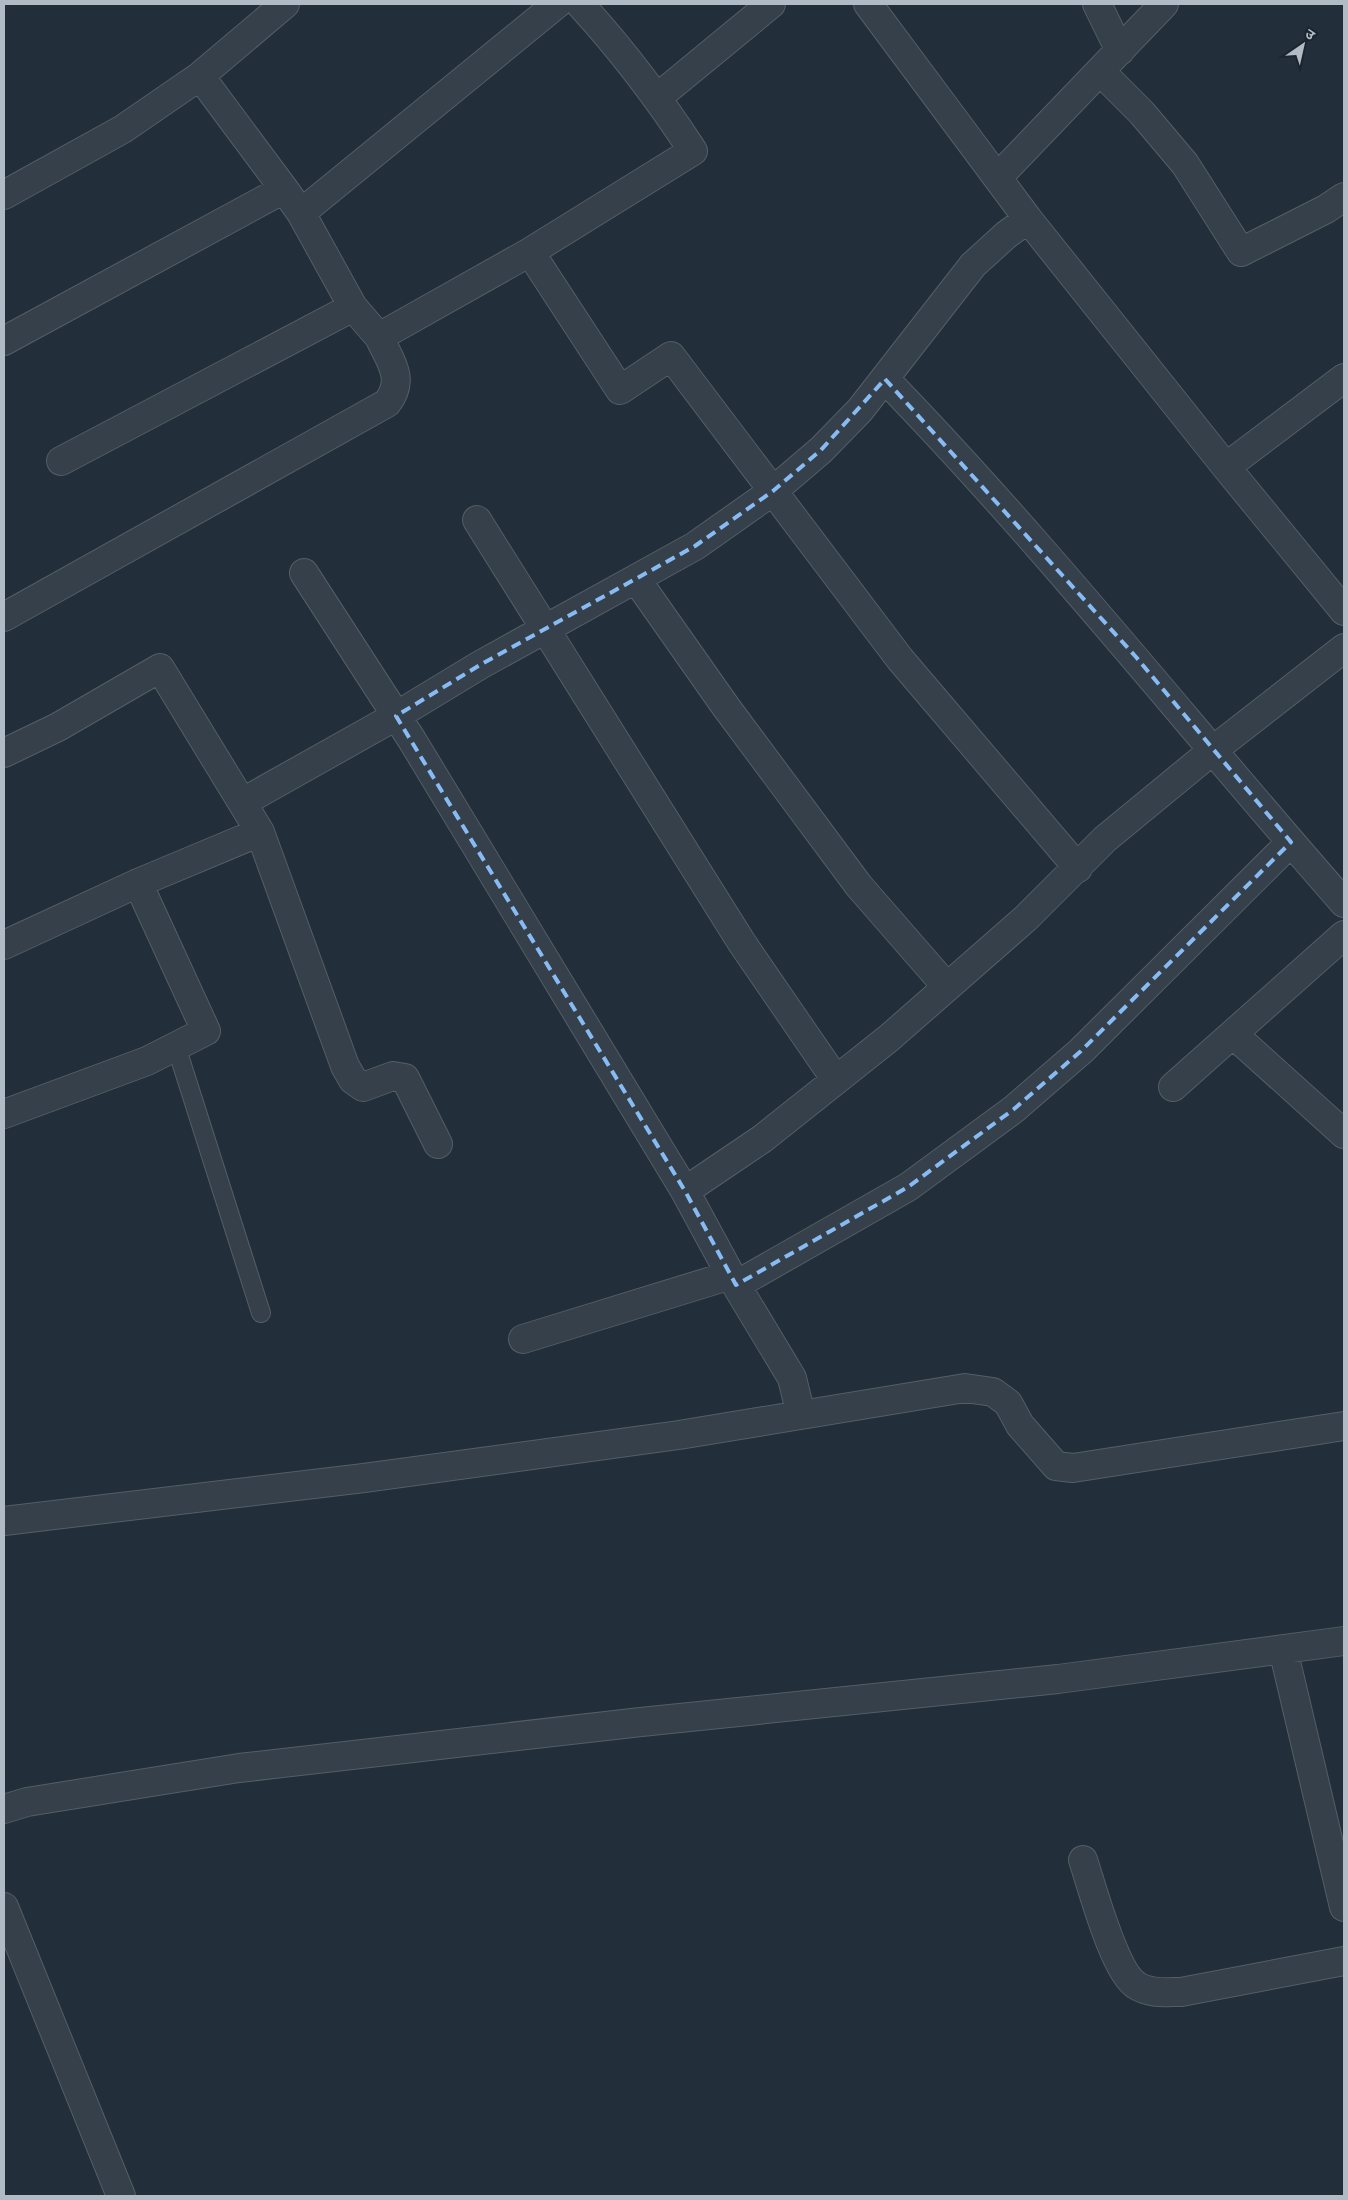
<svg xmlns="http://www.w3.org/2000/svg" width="1348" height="2200" font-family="'Sofia Sans Condensed','Noto Sans Devanagari',sans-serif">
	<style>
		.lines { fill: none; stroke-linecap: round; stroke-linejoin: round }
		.service-casing { stroke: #545e67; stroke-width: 20 }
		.minor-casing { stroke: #545e67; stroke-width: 30 }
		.service { stroke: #36404a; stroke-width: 18 }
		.minor { stroke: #36404a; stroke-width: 28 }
		.marked { fill: none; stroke: #87bbf4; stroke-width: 4; stroke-dasharray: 10 6; stroke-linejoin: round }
	</style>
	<rect width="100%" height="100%" fill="#222e39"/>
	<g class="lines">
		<g class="service-casing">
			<path id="service" d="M176,1046L261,1313"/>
		</g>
		<g class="minor-casing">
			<path id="minor" d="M868,4L1028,219L1226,467L1344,611
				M1097,4L1120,51
				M1100,71L1142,113L1185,164L1241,252L1326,209L1344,197
				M200,76L284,189
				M658,97L771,4
				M998,177L1164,4
				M4,195L123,129L200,76L285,4
				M301,213L557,4
				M530,252L620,390L671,356L900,659L1078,868
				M4,341L284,189L301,213L353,307L379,337L530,252L693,151C658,97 623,51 580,4
				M885,379C1047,546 1191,729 1344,903
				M61,461L353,307
				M1226,467L1344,378
				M477,520L742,943L836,1080
				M304,573L412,740L685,1191L736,1285L792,1378L801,1415
				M636,579L726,707L859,886L947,987
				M4,617L387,403C406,379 390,361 379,337
				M4,753L58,727L160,668L260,832L345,1066L353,1080L363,1087L393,1076L405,1078L438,1144
				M243,802L396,716L480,665L695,546L773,491L821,450L860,410L973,265L1006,235L1028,219
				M4,945L138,883L260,832
				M1234,1035L1344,1134
				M1173,1087L1344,935
				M4,1114L147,1061L206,1031L138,883
				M685,1191L762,1139L889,1038L1026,918L1105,839L1212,751L1344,648
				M736,1285L908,1187L1014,1109L1081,1051L1291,842
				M523,1339L731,1275
				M4,1521L364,1478L679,1435L965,1388L993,1392L1008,1403L1020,1425L1056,1466L1073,1468L1344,1426
				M1283,1649L1344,1907
				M4,1809L27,1802L239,1768L641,1722L1058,1679L1344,1641
				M1083,1860C1092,1887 1114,1971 1136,1985C1149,1994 1166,1992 1181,1992L1344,1961
				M4,1907L121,2196"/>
		</g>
		<use href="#service" class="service"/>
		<use href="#minor" class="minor"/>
	</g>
	<path class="marked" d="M885,379L1136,657L1291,842L1081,1051L1014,1109L908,1187L736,1285L685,1191L396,716L480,665L695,546L773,491L821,450Z"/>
	<rect width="1348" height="2200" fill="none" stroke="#b1bbc6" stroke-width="10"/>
	<g transform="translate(1303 45) rotate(34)" stroke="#1b252e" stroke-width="4" paint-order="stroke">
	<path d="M0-4L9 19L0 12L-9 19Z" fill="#b1bbc6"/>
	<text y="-8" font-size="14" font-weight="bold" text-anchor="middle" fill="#b1bbc6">उ</text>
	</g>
</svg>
